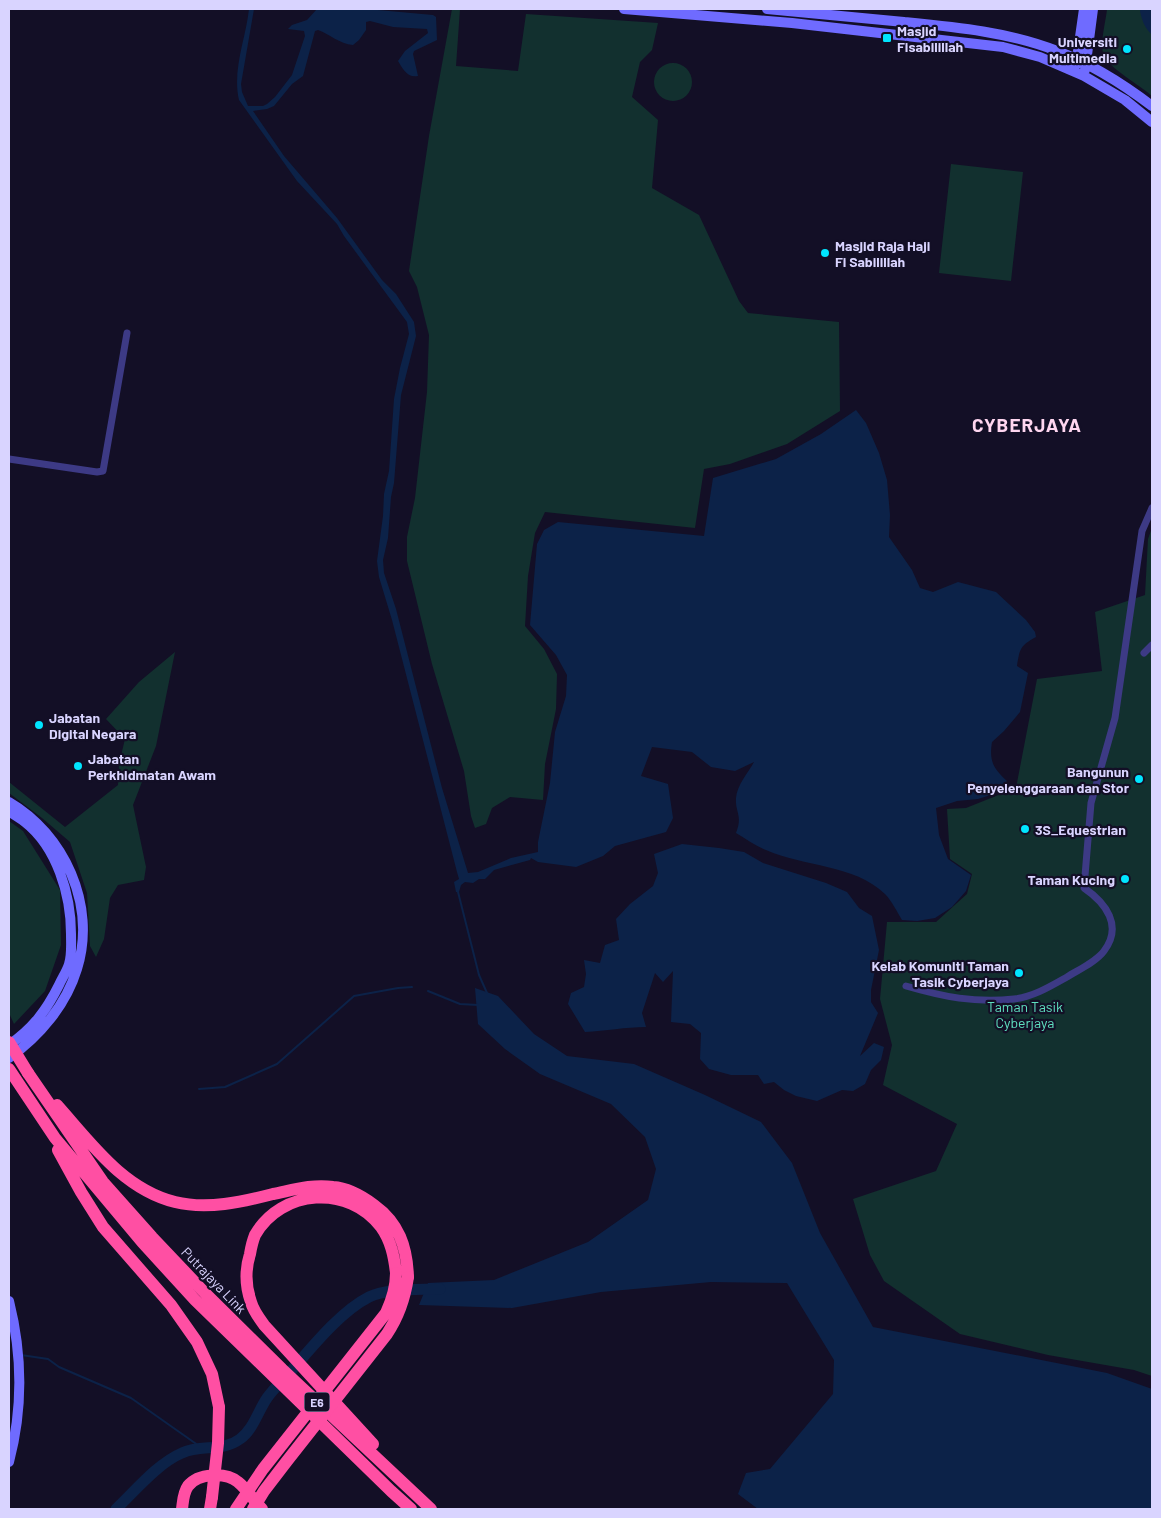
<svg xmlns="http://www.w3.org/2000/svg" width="1161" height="1518" font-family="Barlow,sans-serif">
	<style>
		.green { fill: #12302f }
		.water { fill: #0c2248 }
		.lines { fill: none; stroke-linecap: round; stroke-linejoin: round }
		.stream { stroke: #0c2248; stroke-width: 2 }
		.river { stroke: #0c2248; stroke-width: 11 }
		.street { stroke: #3d3a85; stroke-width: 7 }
		.secondary { stroke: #6f6bff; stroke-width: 10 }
		.highway { stroke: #ff4fa3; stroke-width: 12 }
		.highway-bridge { stroke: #ff4fa3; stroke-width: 12 }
		.poi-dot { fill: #00e5ff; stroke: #130f26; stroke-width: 2 }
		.labels { text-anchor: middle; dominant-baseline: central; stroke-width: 4.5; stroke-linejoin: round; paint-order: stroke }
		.shield { fill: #130f26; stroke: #9e99be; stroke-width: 1 }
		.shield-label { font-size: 12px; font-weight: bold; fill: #d9d4ff }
		.poi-label { font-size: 14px; font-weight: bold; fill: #d9d4ff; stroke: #130f26; text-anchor: start }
		.park-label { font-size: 14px; fill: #5fe0c0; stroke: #130f26 }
		.street-label { font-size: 14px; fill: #d9d4ff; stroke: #130f26 }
		.district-label { font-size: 19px; font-weight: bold; letter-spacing: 1px; fill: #ffd6f0; stroke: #130f26 }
	</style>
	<rect width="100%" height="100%" fill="#130f26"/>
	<path class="green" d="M452,9H460L456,66L518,71L526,14L658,23L652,50L640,62L632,97L658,120L652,188L699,215L739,301L748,313L839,322L840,411L787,444L730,464L704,469L695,528L545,512L535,533L528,576L525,626L544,649L557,674L556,709L545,764L543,800L510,797L492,808L486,824L475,828L471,816L464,771L432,664L407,561V537L415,498L427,392L429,335L417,287L409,271L429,136Z
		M1107,9H1152V96C1142,87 1107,66 1104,56C1099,45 1106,21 1107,9Z
		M654 82a19 19 0 1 1 38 0a19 19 0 1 1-38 0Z
		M951,164L1023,172L1011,281L939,273Z
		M1152,528V1376L1134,1370L1048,1355L960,1334L884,1281L870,1255L853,1199L936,1171L957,1124L883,1085L892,1045L880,999L887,922H936L967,894L972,874L950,859L947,809L966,808L1016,788L1037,679L1102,671L1095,612L1145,595L1148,539Z
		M175,652L156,746L133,805L146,867L144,880L118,885L110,898L104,939L96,957L90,946L87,893L70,842L42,818L9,793V782L65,827L118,785L119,764L125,739L106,719L139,682Z
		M9,821L23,831L60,890L61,945L45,991L14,1024L9,1013Z"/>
	<path class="water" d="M249,9H254L241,84L242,92L248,106H263L267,104L275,97L292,75L305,36L304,31L288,29L292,25L307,20L317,9H367L433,15L436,17L437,40L414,51L413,54L418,76C407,78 403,69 398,61L405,51L428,33L427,29L393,27L370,21L366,22V30L359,40L353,45C339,44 330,34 318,30L315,31L303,76L292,84L274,106L267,109L253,111L284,156L337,218L382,280L396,294L414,322L416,336L401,395L394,483L391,497L388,538L383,560L384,573L396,609L442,788L468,873L478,872L511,858L538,852V842L550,783L555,732L566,696L567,675L556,655L530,625L537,544L544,530L558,522L704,536L713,478L776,459L821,434L856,410L866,423L879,453L887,480L890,515L889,537L912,570L920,588L933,592L958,582L996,592L1026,620L1035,632L1036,637C1020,646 1020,648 1017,666L1028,673L1020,712L1004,731L992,742C989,761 993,768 1007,781L1000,792L978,799L957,801L936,808L939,835L948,859L971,875L966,891L952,907L935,918L917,921L902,920C897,912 892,901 885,894C854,864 804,867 766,850C756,846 746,839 736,833C743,815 735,813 736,798C737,785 748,773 754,762L735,771L711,767L692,752L652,747L641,776L668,784L673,818L666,832L615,846L603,856L576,867L538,862L531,858L530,860L494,870L485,879H479L473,883L465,882L461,885L459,892H456L454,882L459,879L457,872L392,620L379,577L377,561L383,516L384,494L389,471L394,399L400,368L409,334L407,322L344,236L337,224L297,181L239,100C232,70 246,38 249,9Z
		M1141,9H1152V35C1145,28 1142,21 1140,11Z
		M682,844L719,848L744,852L763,863L826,883L847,892L859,908L872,916L879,950L871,990V1002L878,1013L860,1056L874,1043L884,1047L881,1060L871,1070L865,1084L853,1091L842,1090L817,1101L796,1096L784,1090L774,1082L764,1084L758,1075H731L709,1069L700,1059L701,1033L690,1024L671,1022L673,971L663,982L655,973L642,1013L646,1027C625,1027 606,1031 585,1032L568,1004L571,993L584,987L586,974L584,960L600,963L605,945L619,940L616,919L630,904L653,886L658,873L654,854Z
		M475,988L498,996L534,1034L567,1056L634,1064L705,1095L761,1122L792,1163L820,1233L873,1327L1107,1373L1152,1389V1509H758L738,1494L746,1473L770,1469L833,1394L834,1360L787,1283L711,1282L601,1292L512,1308L419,1305L428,1283L494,1280L588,1242L648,1200L656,1169L645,1137L611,1104L540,1074L505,1049L478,1024Z"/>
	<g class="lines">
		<path class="stream" d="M458,892L479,975L487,993
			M428,991L460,1004L478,1005
			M199,1089L225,1087L277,1064L354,996L398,988L412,987
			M21,1355L48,1359L59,1367L131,1398L202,1448"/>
		<path class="river" d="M116,1509C135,1491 158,1463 182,1453C200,1444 223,1452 240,1439C253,1430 258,1411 267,1398C274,1388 284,1379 292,1370C312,1347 341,1311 369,1297C387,1288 419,1290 440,1289"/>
		<path class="street" d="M9,459L97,472L103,471L127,333
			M1144,653L1152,645
			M906,986C944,997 974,1003 1014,999C1033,997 1051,986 1067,977C1078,970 1096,962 1104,951C1123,926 1106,903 1084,888L1091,803L1115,718L1142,531L1152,508"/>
		<path class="secondary" d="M624,9L792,23L1003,47L1040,57L1084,76L1125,100L1152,122
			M767,9C812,13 858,18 904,22C955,27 1009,32 1057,51C1092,64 1123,84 1152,106
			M1076,65L1084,9
			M1085,70L1093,9
			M9,802C64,834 97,905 77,969C66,1005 40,1036 9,1058
			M9,811C14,815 20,818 25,822C57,847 71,895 71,934C71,944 72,955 69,964C67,971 62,978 59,985C46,1011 33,1028 9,1045
			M9,1301C22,1353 23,1409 9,1462"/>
		<path class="highway" d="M9,1069L55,1138L142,1242L195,1300L391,1491L411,1509
			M28,1073L103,1182L152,1237L205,1293L282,1369L431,1509
			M57,1105C91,1143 123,1189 175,1202C207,1210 242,1202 273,1194C293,1190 312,1184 333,1187C348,1188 362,1196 374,1205C399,1223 407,1247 408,1277
			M58,1150L81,1192L103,1227L171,1305L197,1342L212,1374L219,1407
			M373,1444L264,1325C259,1318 253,1310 251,1302C245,1285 245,1270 250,1254C251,1248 253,1240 255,1235C281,1189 349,1184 381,1227C391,1241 394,1256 396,1273
			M182,1509C183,1502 183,1493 188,1486C198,1473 226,1472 238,1482C247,1489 254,1501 262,1509
			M210,1509L212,1497"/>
		<path class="highway-bridge" d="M9,1042L28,1073
			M212,1497L218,1443L219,1407
			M236,1509L263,1469L386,1313C392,1300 396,1288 396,1273
			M253,1509L264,1491L287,1461L387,1334C399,1316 405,1298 408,1277"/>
	</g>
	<g class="poi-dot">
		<rect x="882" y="33" width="10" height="10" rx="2.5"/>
		<circle cx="1127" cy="49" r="5"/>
		<circle cx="825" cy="253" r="5"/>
		<circle cx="39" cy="725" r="5"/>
		<circle cx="78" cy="766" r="5"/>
		<circle cx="1139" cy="779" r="5"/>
		<circle cx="1025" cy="829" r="5"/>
		<circle cx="1125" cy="879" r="5"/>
		<circle cx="1019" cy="973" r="5"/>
	</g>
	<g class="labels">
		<rect class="shield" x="304.5" y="1392.5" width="25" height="19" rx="4"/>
		<g class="shield-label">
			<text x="317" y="1402">E6</text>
		</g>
		<g class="poi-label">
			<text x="897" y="30">Masjid<tspan x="897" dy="16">Fisabilillah</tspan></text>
			<text x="1117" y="41" text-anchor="end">Universiti<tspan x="1117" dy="16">Multimedia</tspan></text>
			<text x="835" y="245">Masjid Raja Haji<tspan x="835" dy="16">Fi Sabilillah</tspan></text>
			<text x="49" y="717">Jabatan<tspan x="49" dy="16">Digital Negara</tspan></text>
			<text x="88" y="758">Jabatan<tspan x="88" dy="16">Perkhidmatan Awam</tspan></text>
			<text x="1129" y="771" text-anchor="end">Bangunun<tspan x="1129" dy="16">Penyelenggaraan dan Stor</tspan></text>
			<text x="1035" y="829">3S_Equestrian</text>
			<text x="1115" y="879" text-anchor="end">Taman Kucing</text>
			<text x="1009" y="965" text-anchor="end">Kelab Komuniti Taman<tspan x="1009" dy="16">Tasik Cyberjaya</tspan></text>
		</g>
		<g class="park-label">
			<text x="1025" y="1006">Taman Tasik<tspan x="1025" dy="16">Cyberjaya</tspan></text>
		</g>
		<g class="street-label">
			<text transform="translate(214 1280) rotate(46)">Putrajaya Link</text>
		</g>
		<g class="district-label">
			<text x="1027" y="424">CYBERJAYA</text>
		</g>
	</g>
	<rect width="1161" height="1518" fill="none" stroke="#d9d4ff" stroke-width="20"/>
</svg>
